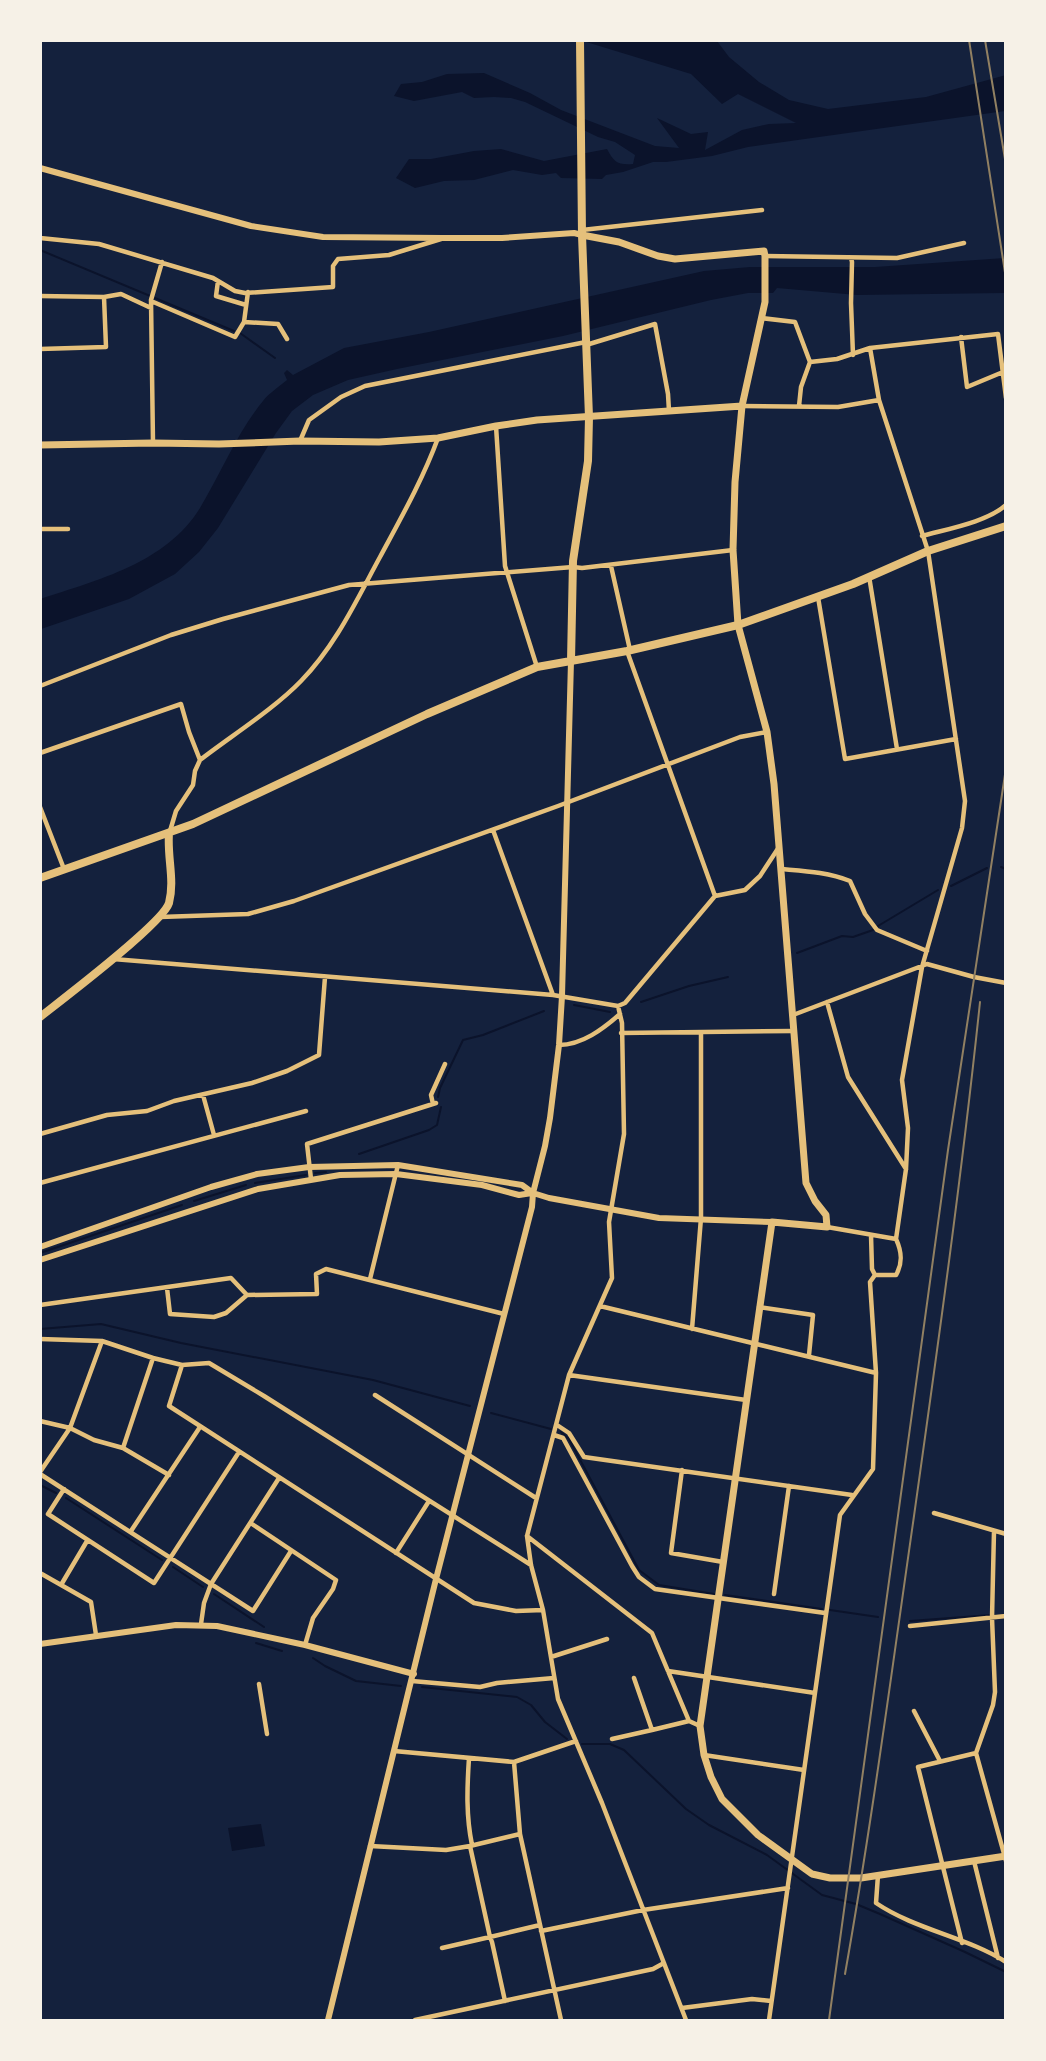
<svg xmlns="http://www.w3.org/2000/svg" width="1046" height="2061" font-family="Merriweather,serif">
	<style>
		.water { fill: #0b132b }
		.lines { fill: none; stroke-linecap: round; stroke-linejoin: round }
		.stream { stroke: #0b132b; stroke-width: 2 }
		.minor { stroke: #e5c07b; stroke-width: 4.5 }
		.tertiary { stroke: #e5c07b; stroke-width: 6 }
		.secondary { stroke: #e5c07b; stroke-width: 7 }
		.primary { stroke: #e5c07b; stroke-width: 8 }
		.rail { stroke: #918062; stroke-width: 2 }
	</style>
	<rect width="100%" height="100%" fill="#14213d"/>
	<path class="water" d="M583,41H717L729,57L759,82L789,100L828,109L926,97L1006,75L1005,111L748,147L712,156L666,162H653L623,172L606,175L602,179L561,178L556,173L542,175L513,170L474,180L444,181L415,188L396,178L409,159H431L474,151L501,149L544,161L607,149C614,162 617,165 633,164L635,155L615,142L598,137L525,102L511,98L494,97L474,98L462,92L414,101L394,96L401,84L422,82L447,74L484,73L530,93L561,110L655,146L679,148L657,118L691,134L708,132L705,150L742,130L769,124L796,123L738,94L722,104L691,74Z
		M1005,258V293L857,295L777,288L773,293H748L711,300L563,336L397,369L348,380L313,395L292,411L276,433L218,528L199,552L175,574L129,599L41,629L40,599C98,580 166,563 200,508C221,473 237,433 263,401C269,393 279,387 287,380L284,373L287,370L293,375L344,348L429,332L704,271L750,267H875Z
		M261,1824L265,1846L232,1851L228,1828Z"/>
	<g class="lines">
		<path class="stream" d="M40,250L234,331
			M240,333L275,358
			M1001,867L1006,869
			M951,886L987,868
			M878,926L938,890
			M797,953L842,936L853,937L873,930
			M641,1002L689,986L728,977
			M574,1005L610,1012
			M438,1097L440,1088L463,1040L483,1035L544,1011
			M359,1154L429,1130L437,1125L441,1107
			M315,1173L326,1172
			M255,1183L306,1175
			M194,1201L246,1185
			M40,1253L182,1205
			M40,1329L101,1324L181,1343L373,1380L470,1406
			M491,1413L551,1429
			M561,1432L569,1439L639,1570L659,1585L714,1594
			M40,1485L56,1493
			M66,1498L162,1560
			M173,1567L203,1587
			M214,1594L264,1627
			M725,1595L822,1609
			M830,1610L878,1617
			M910,1621L991,1615
			M256,1643L282,1651
			M313,1658L325,1666L356,1681L401,1686
			M422,1687L517,1697L531,1705L545,1722L567,1739
			M582,1744H610L624,1750L686,1809L709,1825L767,1855L822,1895L856,1904L880,1914L965,1952L1006,1972"/>
		<path class="minor" d="M582,230L762,210
			M40,238L99,244L213,278L235,291L245,293L333,287V266L338,259L389,255L441,239
			M765,256L897,258L964,243
			M851,258L852,262L851,303L853,355
			M218,281L216,296L246,305
			M248,292L244,322L278,324L287,339
			M40,296L104,297L121,294L151,308
			M151,301L235,337L244,322
			M761,318L795,322L810,362
			M961,337L967,387L1003,372
			M586,345L655,324L668,394L669,411
			M870,348L879,400L928,551L965,801L962,828L922,967L902,1080L908,1128L906,1169L896,1239C902,1252 903,1263 896,1275H875
			M40,349L106,347L104,297
			M742,406L838,407L879,400
			M799,406L801,387L810,362L837,359L870,348L998,334L1006,398
			M496,426L505,566L537,667
			M300,441L309,420L341,397L365,386L586,342
			M153,443L151,300L162,262
			M40,529H68
			M922,536C947,529 987,522 1006,505
			M611,566L630,650
			M869,576L897,749
			M818,597L845,759L956,739
			M627,651L715,896
			M40,686L171,635L223,619L349,585L573,567L582,568L733,550
			M40,753L181,704L189,732L200,760
			M40,807L64,869
			M493,830L553,995
			M170,831L176,811L193,785L195,771L200,760C231,736 274,709 301,681C336,645 356,601 380,557C401,518 423,479 438,438
			M781,869C804,871 828,872 850,881L865,914L877,930L927,951
			M160,917L248,914L294,901L558,806L740,737L767,732
			M113,959L553,995L618,1006L625,1003L715,896L745,890L760,876L779,847
			M827,1002L848,1077L906,1169
			M618,1006L622,1023L624,1134L609,1222L612,1278L569,1375L527,1536L531,1565L543,1610L558,1699L602,1803L686,2020
			M793,1015L927,964L974,977L1006,983
			M621,1033L793,1031
			M559,1045C582,1045 603,1029 620,1014
			M203,1095L214,1135
			M433,1104L431,1095L445,1064
			M40,1134L107,1115L147,1111L174,1101L252,1083L287,1071L319,1055L325,977
			M311,1179L307,1144L436,1103
			M40,1183L306,1111
			M827,1227L896,1239
			M370,1279L398,1165
			M167,1288L170,1314L214,1317L226,1313L247,1295
			M40,1305L231,1278L247,1295L317,1294L316,1274L326,1269L504,1314
			M600,1306L876,1373
			M759,1307L813,1315L809,1355
			M692,1329L701,1218V1033
			M40,1339L102,1341L153,1358L182,1365L209,1363L264,1396L531,1565
			M182,1365L169,1406L474,1603L516,1611L543,1610
			M569,1375L746,1400
			M375,1395L536,1498
			M40,1421L70,1428L94,1440L123,1448L169,1475
			M557,1425L569,1433L584,1457L852,1495
			M554,1435L563,1438L632,1566L639,1577L655,1589L825,1613
			M123,1448L153,1358
			M682,1470L671,1553L723,1562
			M40,1472L70,1428L102,1341
			M40,1474L253,1611L291,1551
			M64,1489L48,1514L154,1583L239,1452
			M934,1513L1006,1534
			M252,1524L336,1580L333,1589L313,1618L305,1645
			M131,1531L200,1427
			M994,1531L992,1618L995,1692L993,1705L976,1753L1006,1861
			M527,1536L652,1633L689,1721L700,1726
			M396,1553L429,1501
			M40,1573L91,1602L96,1635
			M61,1585L87,1541
			M774,1594L789,1486
			M201,1624L204,1603L211,1584L279,1478
			M910,1626L1006,1616
			M551,1657L607,1639
			M668,1671L815,1693
			M634,1678L652,1730L689,1721
			M412,1681L480,1687L497,1683L554,1678
			M259,1684L267,1734
			M914,1711L940,1761
			M612,1739L652,1730
			M394,1751L514,1762L576,1741
			M704,1755L804,1770
			M469,1758C467,1788 466,1816 472,1845
			M514,1762L520,1834L561,2020
			M370,1846L446,1850L470,1846L490,1937L442,1948
			M470,1846L520,1834
			M974,1861L998,1958
			M878,1875L876,1903C916,1930 967,1937 1006,1962
			M541,1931L643,1910L788,1888
			M962,1943L918,1767L976,1753
			M505,2001L492,1942L490,1937L540,1925
			M682,2008L752,1999L771,2001
			M415,2020L653,1969L664,1963
			M769,2020L840,1515L873,1469L876,1373L870,1282L875,1275L872,1269L871,1235"/>
		<path class="tertiary" d="M40,168L251,226L323,237L443,238H502L574,233L582,235
			M40,1247L211,1187L257,1174L309,1167L398,1165L522,1185L533,1193L549,1198L659,1218L772,1222
			M40,1260L258,1189L340,1175L396,1174L482,1185L519,1195L532,1193
			M40,1644L176,1625L217,1626L305,1645L414,1674
			M328,2020L436,1579L532,1207L533,1193L545,1146L550,1118L559,1045L562,996L571,661"/>
		<path class="secondary" d="M582,235L619,242L658,256L675,259L764,251L765,256V302L742,406L735,482L733,550L738,625L767,732L774,784L806,1183L815,1201L826,1215L827,1227L772,1222L700,1726L704,1755L711,1777L722,1799L758,1835L812,1874L830,1878H861L1006,1856
			M40,445L153,443L219,444L300,441L379,442L438,438L496,426L537,420L742,406"/>
		<path class="primary" d="M571,661L573,561L588,461L589,417L582,235L580,40
			M40,878L193,824L427,714L537,667L627,651L738,625L853,584L928,551L1006,526
			M40,1017C63,999 163,923 169,903C175,880 167,857 169,833"/>
		<path class="rail" d="M969,40L1006,279
			M985,40L1006,165
			M845,1974C872,1822 892,1669 914,1516C938,1345 962,1174 980,1002
			M829,2020L948,1150L1006,768"/>
	</g>
	<rect width="1046" height="2061" fill="none" stroke="#f6f1e7" stroke-width="84"/>
</svg>
